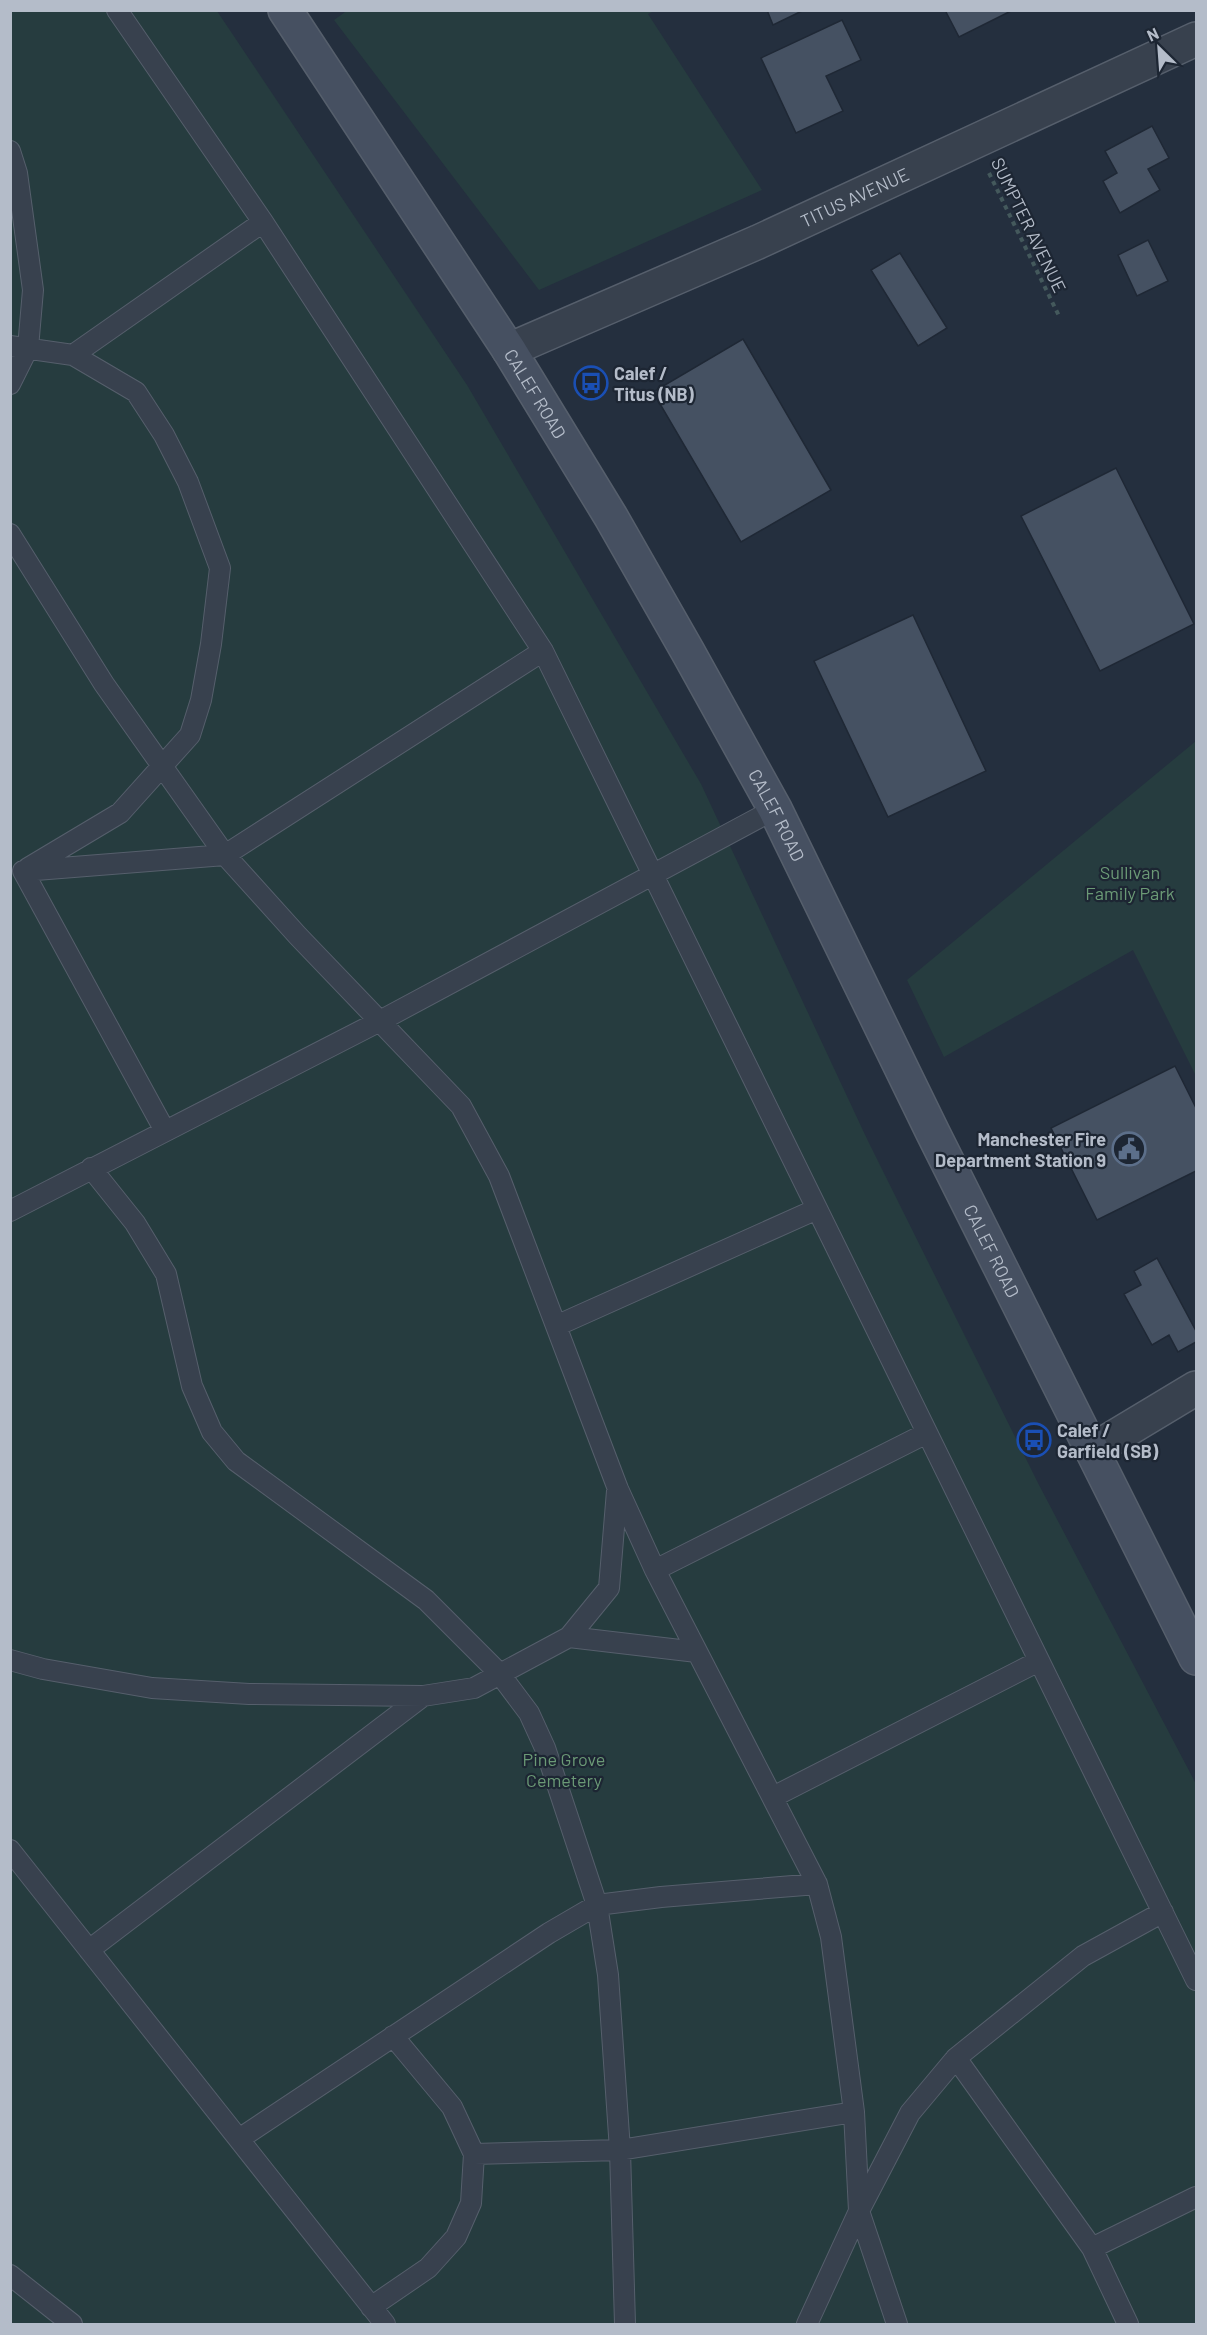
<svg xmlns="http://www.w3.org/2000/svg" width="1207" height="2335" font-family="Barlow,sans-serif">
	<style>
		.green { fill: #263c3f }
		.building { fill: #455162; stroke: #1f2835; stroke-width: 1.5 }
		.lines { fill: none; stroke-linecap: round; stroke-linejoin: round }
		.lane-casing { stroke: #565f6c; stroke-width: 22 }
		.street-casing { stroke: #565f6c; stroke-width: 36 }
		.secondary-casing { stroke: #565f6c; stroke-width: 36 }
		.path { stroke: #44595c; stroke-width: 4; stroke-dasharray: 4.5 4.5; stroke-linecap: butt }
		.lane { stroke: #38414e; stroke-width: 20 }
		.street { stroke: #38414e; stroke-width: 33 }
		.secondary { stroke: #465061; stroke-width: 33 }
		.labels { text-anchor: middle; dominant-baseline: central; stroke-width: 4.5; stroke-linejoin: round; paint-order: stroke }
		.street-label { font-size: 18px; fill: #b4bcc9; stroke: #1d2633 }
		.poi-label { font-size: 18px; font-weight: bold; fill: #b4bcc9; stroke: #1d2633; text-anchor: start }
		.park-label { font-size: 18px; fill: #6b9a76; stroke: #1d2633 }
	</style>
	<rect width="100%" height="100%" fill="#242f3e"/>
	<path class="green" d="M348,10L654,11L648,14L762,190L539,290L334,20Z
		M11,11H217L467,385L701,784L867,1139L1038,1483L1196,1784V2324H11Z
		M1196,741V1076L1133,950L944,1057L907,980Z"/>
	<path class="building" d="M767,10H804L773,25Z
		M945,10H1013L959,37Z
		M842,20L861,60L826,76L843,111L796,133L761,58Z
		M1152,126L1169,158L1148,169L1160,190L1120,213L1103,181L1117,173L1105,151Z
		M1148,240L1168,281L1137,296L1118,255Z
		M900,253L947,328L918,346L871,270Z
		M743,339L831,490L741,542L653,392Z
		M1116,468L1194,624L1100,671L1021,516Z
		M913,615L986,771L888,817L814,661Z
		M1175,1066L1196,1108V1171L1097,1220L1051,1128Z
		M1157,1258L1196,1331V1342L1178,1352L1169,1335L1152,1345L1124,1294L1141,1285L1134,1271Z"/>
	<g class="lines">
		<g class="lane-casing">
			<path id="lane" d="M117,10L263,222L543,651L1196,1980
				M10,151L17,173L33,290L28,348L10,384
				M10,346L73,355L136,392L164,435L188,482L220,568L211,644L201,700L190,735L120,813L28,868
				M73,355L263,222
				M10,534L104,684L225,855L298,936L461,1106L499,1176L618,1489L655,1570L817,1884L831,1937L854,2112L859,2211L897,2324
				M165,1131L23,871L225,855L543,651
				M91,1168L135,1223L166,1274L192,1386L212,1432L236,1461L426,1600L499,1673L529,1713L545,1748L597,1905L608,1975L620,2150L625,2324
				M10,1211L380,1021L775,809
				M556,1326L817,1209
				M655,1570L927,1433
				M569,1637L697,1652
				M10,1660L43,1669L152,1688L249,1694L423,1696L474,1688L569,1637L609,1588L617,1491
				M773,1797L1039,1661
				M10,1850L385,2324
				M89,1950L423,1696
				M956,2058L1092,2248L1128,2324
				M239,2139L549,1933L597,1905L661,1897L817,1884
				M474,2154L620,2150L854,2112
				M1092,2248L1196,2197
				M10,2275L72,2324
				M371,2307L428,2268L456,2237L471,2203L474,2154L452,2107L393,2036
				M807,2324L859,2211L910,2113L956,2058L1083,1956L1163,1912"/>
		</g>
		<g class="street-casing">
			<g id="street">
				<path id="s1" d="M509,350L758,242L1196,39"/>
				<path d="M1093,1450L1196,1388"/>
			</g>
		</g>
		<g class="secondary-casing">
			<g id="secondary">
				<path id="s2" d="M285,10L509,350L611,517L688,652L775,809L933,1133L1196,1658"/>
			</g>
		</g>
		<path class="path" d="M989,173L1060,318"/>
		<use href="#lane" class="lane"/>
		<use href="#street" class="street"/>
		<use href="#secondary" class="secondary"/>
	</g>
	<defs>
		<g id="bus-ring" transform="scale(1.725)"><circle r="9.5" fill="#1d2633" stroke="#1a4fb4" stroke-width="1.5"/><path d="M-5-6H5V4H4V6H2V4H-2V6H-4V4H-5ZM-3.5-4V0h7V-4ZM-3.5 1.2v1.5H-2V1.2ZM2 1.2v1.5H3.5V1.2Z" fill="#1a4fb4"/></g>
		<g id="civic-ring" transform="scale(1.725)"><circle r="9.5" fill="#1d2633" stroke="#5c6f8a" stroke-width="1.5"/><path d="M-.6-6.5H3V-4.5H.6V-3L4-1V1h2V6H-6V1h2V-1L-.6-3ZM-1.2 2.5V6h2.4V2.5Z" fill="#5c6f8a"/></g>
	</defs>
	<g fill-rule="evenodd">
		<use href="#bus-ring" x="591" y="383"/>
		<use href="#civic-ring" x="1129" y="1149"/>
		<use href="#bus-ring" x="1034" y="1440"/>
	</g>
	<g class="labels">
		<g class="street-label">
			<text stroke="none"><textPath href="#s1" startOffset="378">TITUS AVENUE</textPath></text>
			<text transform="translate(1029 225) rotate(64)">SUMPTER AVENUE</text>
			<text stroke="none"><textPath href="#s2" startOffset="458">CALEF ROAD</textPath></text>
			<text stroke="none"><textPath href="#s2" startOffset="944">CALEF ROAD</textPath></text>
			<text stroke="none"><textPath href="#s2" startOffset="1430">CALEF ROAD</textPath></text>
		</g>
		<g class="poi-label">
			<text x="614" y="373">Calef /<tspan x="614" dy="21">Titus (NB)</tspan></text>
			<text x="1106" y="1139" text-anchor="end">Manchester Fire<tspan x="1106" dy="21">Department Station 9</tspan></text>
			<text x="1057" y="1430">Calef /<tspan x="1057" dy="21">Garfield (SB)</tspan></text>
		</g>
		<g class="park-label">
			<text x="1130" y="872">Sullivan<tspan x="1130" dy="21">Family Park</tspan></text>
			<text x="564" y="1759">Pine Grove<tspan x="564" dy="21">Cemetery</tspan></text>
		</g>
	</g>
	<rect width="1207" height="2335" fill="none" stroke="#b4bcc9" stroke-width="24"/>
	<g transform="translate(1159 48) rotate(335)" stroke="#1d2633" stroke-width="4.5" paint-order="stroke">
	<path d="M0-4.5L10 22L0 15L-10 22Z" fill="#b4bcc9"/>
	<text y="-9" font-size="16" font-weight="bold" text-anchor="middle" fill="#b4bcc9">N</text>
	</g>
</svg>
